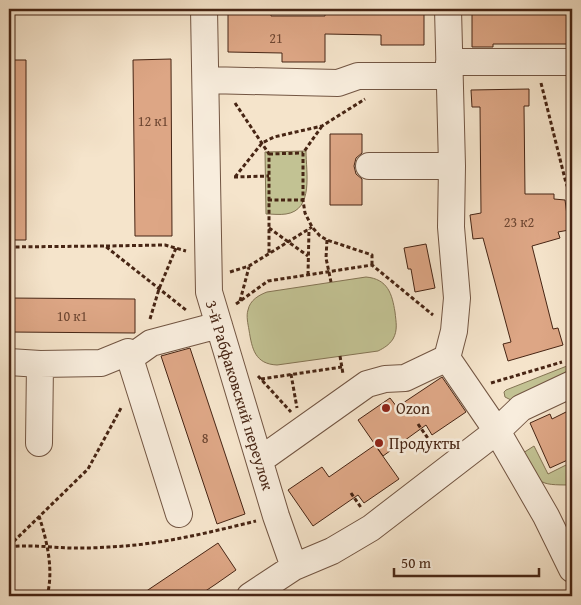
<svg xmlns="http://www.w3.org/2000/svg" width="581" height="605" font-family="'Gentium Book Plus',serif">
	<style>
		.green { fill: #c2c293; stroke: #847454 }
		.building { fill: #dda685; stroke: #472514 }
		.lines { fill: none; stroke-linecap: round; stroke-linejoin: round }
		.minor-casing { stroke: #725542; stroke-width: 28 }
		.path { stroke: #472514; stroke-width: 3; stroke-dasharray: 4 2.5; stroke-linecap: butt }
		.minor { stroke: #f8eddd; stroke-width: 26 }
		.poi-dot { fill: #8f2418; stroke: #f8eddd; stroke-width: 2 }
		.labels { text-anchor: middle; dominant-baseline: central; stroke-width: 5; stroke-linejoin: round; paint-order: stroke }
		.number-label { font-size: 14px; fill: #6c4530 }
		.street-label { font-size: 16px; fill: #472514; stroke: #f8eddd }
		.poi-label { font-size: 16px; fill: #472514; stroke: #f8eddd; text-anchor: start }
	</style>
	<rect width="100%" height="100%" fill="#f5e4cb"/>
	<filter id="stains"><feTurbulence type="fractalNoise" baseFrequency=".004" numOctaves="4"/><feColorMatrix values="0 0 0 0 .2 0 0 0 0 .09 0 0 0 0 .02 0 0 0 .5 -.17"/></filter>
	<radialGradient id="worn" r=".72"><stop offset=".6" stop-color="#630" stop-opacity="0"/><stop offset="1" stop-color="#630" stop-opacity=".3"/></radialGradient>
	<path class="green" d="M306,151C306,172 314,210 286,214C280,215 272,214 266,214L265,152Z
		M366,277C388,279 392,294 395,312C396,322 398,330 393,339C389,345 384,348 378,351L277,365C255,364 252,349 249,330C248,324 246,316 248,310C250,300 259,295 267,292Z
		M572,364V375L513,401L505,397L504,392L506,390Z
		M534,446L548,474L572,462V485C535,485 541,484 523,453Z"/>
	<path class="building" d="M228,9H271V16H325V9H424V45H381V35L325,34V62H282V53L228,52Z
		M472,9H572V44H493V47H472Z
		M171,59L172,236H135L133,60Z
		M9,60H26V240H9Z
		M529,89V106H524L525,194H554V199L565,200L569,230L558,232L560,238L532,246L553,329L558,328L563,345L508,361L503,344L511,342L483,238L473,239L470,215L481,213L480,107H472L471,90Z
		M330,134H362V153L356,158L354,166L356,174L362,179V205H330Z
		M426,244L435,288L415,292L411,269H408L404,248Z
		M9,298L135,299V333L9,332Z
		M190,348L245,514L217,524L161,356Z
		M442,377L466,412L432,435L426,425L383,456L358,420L390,398L397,407Z
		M572,409V458L550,468L530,423L550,414L552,419Z
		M375,445L399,479L364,503L358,495L313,526L288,490L322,467L329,477Z
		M218,543L236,570L216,584L198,596H139Z"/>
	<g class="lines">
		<g class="minor-casing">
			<path id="minor" d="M204,9L209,292L276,516L294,567
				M449,62H572
				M206,80L338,83L358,76H449
				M369,166H452
				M130,358L151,343L219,325
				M447,358L454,331L457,298L451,227L452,166L448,9
				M9,362L40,364L101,363L128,352L179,514
				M39,443L40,364
				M260,460L367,384L385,379L405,378L447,358L497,431L546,516L572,569
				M250,596L294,567L332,551L371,528L497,431L521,408L572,384"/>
		</g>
		<path class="path" d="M541,83L566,183L572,198
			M235,103L269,154V255
			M322,126L303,153V200L305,213L312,227L320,236L327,240L372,255V265
			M269,154L303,153
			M234,177L269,176
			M235,177L262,143L274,137L322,126L365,99
			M268,200H303
			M269,228L308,256
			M327,240L326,258L331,282
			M106,246L165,245L186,251
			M9,247L105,246L186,310
			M572,261L569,270L572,307
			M230,272L249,266L312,227
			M308,275L309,229
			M240,301L249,267
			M236,304L268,281L372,265L433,315
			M150,319L159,289L176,248
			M340,356L343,374
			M291,374L297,408
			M258,376L291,412
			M261,379L342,367
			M491,383L562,362
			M418,424L436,450
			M351,493L362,509
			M39,516C47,541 54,570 47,596
			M9,546L88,469L121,408
			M9,547C31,544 52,548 74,548C85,548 97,548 108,547C159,545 207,533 256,521"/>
		<use href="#minor" class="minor"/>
	</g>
	<g class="poi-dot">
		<circle cx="386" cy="408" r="5"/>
		<circle cx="379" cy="443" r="5"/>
	</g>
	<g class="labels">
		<g class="number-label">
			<text x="276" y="38">21</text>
			<text x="153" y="121">12 к1</text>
			<text x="519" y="222">23 к2</text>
			<text x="72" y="316">10 к1</text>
			<text x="205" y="438">8</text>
		</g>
		<g class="street-label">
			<text transform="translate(240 395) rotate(73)">3-й Рабфаковский переулок</text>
		</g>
		<g class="poi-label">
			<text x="396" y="408">Ozon</text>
			<text x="389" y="443">Продукты</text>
		</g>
	</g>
	<rect width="581" height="605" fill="none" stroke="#f5e4cb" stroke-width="30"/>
	<rect x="10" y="10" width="561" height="585" fill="none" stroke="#472514" stroke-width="2.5"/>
	<rect x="15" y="15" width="551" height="575" fill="none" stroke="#472514"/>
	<path d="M394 568v8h145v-8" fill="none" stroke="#472514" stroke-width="2.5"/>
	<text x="401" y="568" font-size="15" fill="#472514" stroke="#f8eddd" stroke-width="4" paint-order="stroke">50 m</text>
	<rect width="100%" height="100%" filter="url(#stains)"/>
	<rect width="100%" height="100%" fill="url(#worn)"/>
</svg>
